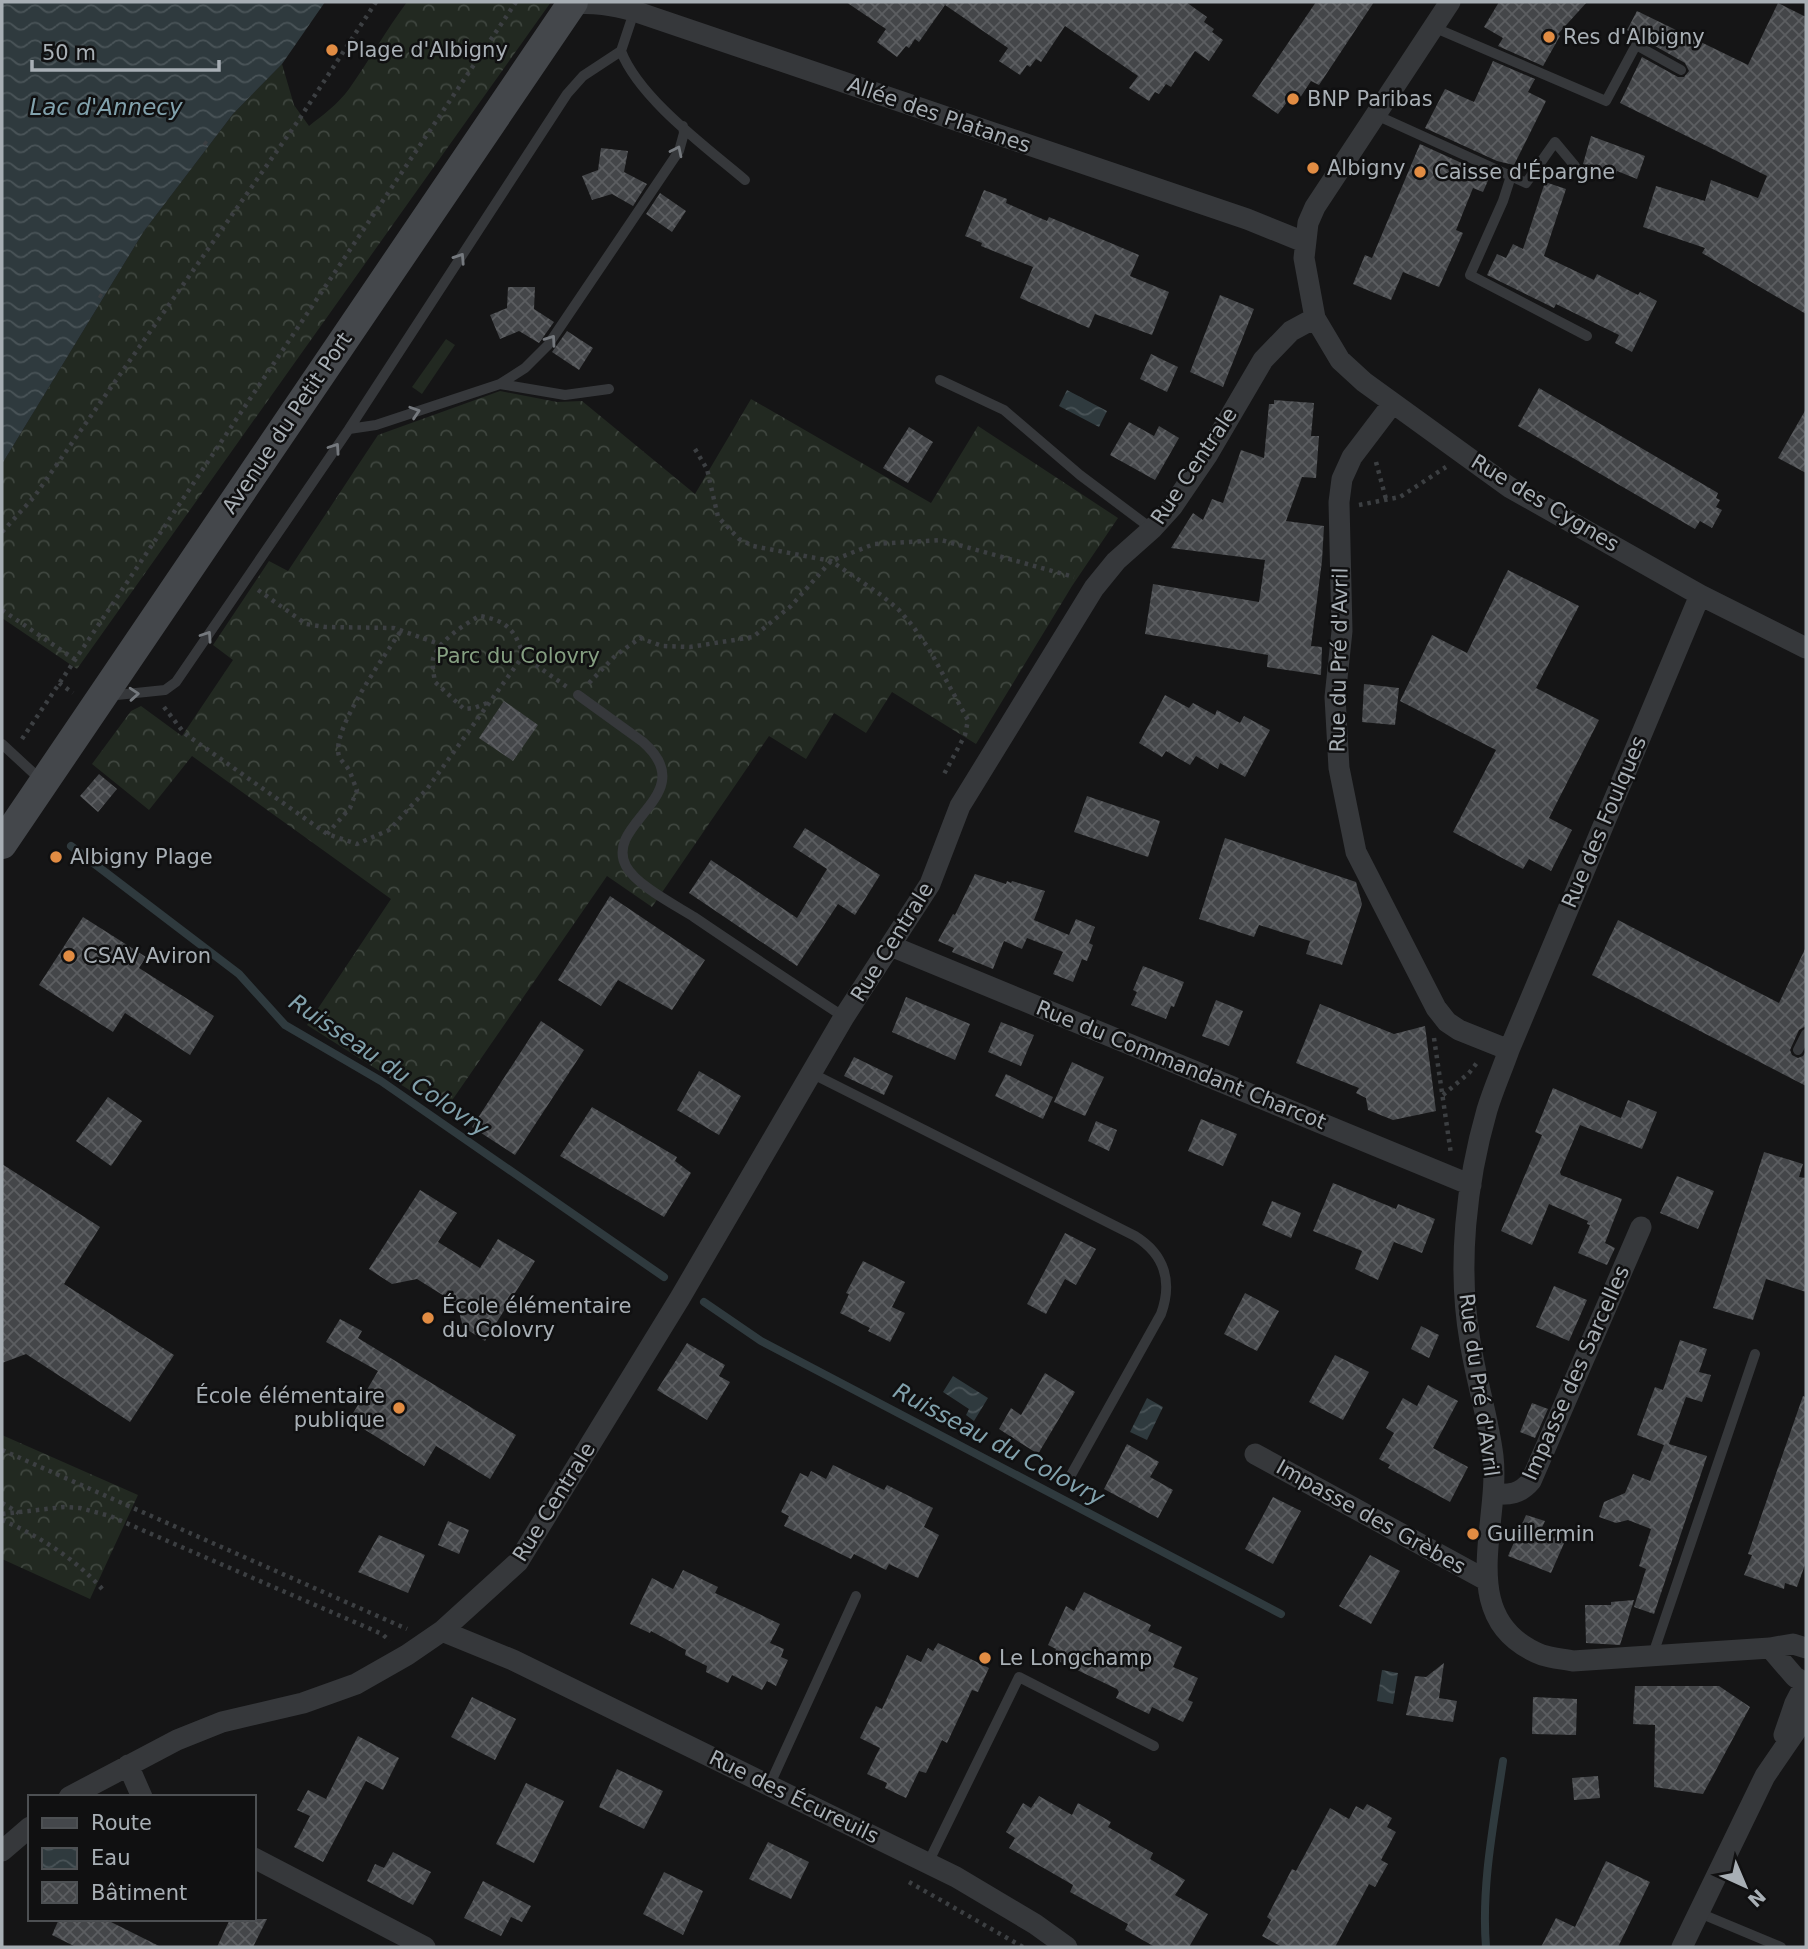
<svg xmlns="http://www.w3.org/2000/svg" width="1808" height="1949" font-family="'DejaVu Sans',sans-serif">
	<style>
		.forest { fill: url(#forest-crowns) }
		.pitch { fill: #222921 }
		.water { fill: url(#water-waves) }
		.lines { fill: none; stroke-linecap: round; stroke-linejoin: round }
		.stream { stroke: #2f3a3e; stroke-width: 8 }
		.building { fill: url(#building-cross-hatch) }
		.path { stroke: #3c3f42; stroke-width: 4.5; stroke-dasharray: 3.5 5; stroke-linecap: butt }
		.service { stroke: #36383b; stroke-width: 10 }
		.minor { stroke: #36383b; stroke-width: 21 }
		.secondary { stroke: #44474b; stroke-width: 30 }
		.oneway { stroke: #75797e }
		.poi-dot { fill: #e18c43; stroke: #101011; stroke-width: 2.5 }
		.labels { text-anchor: middle; dominant-baseline: central; stroke-width: 5; stroke-linejoin: round; paint-order: stroke }
		.poi-label { font-size: 21px; fill: #a8afb5; stroke: #101011; text-anchor: start }
		.street-label { font-size: 21px; fill: #a8afb5; stroke: #101011 }
		.park-label { font-size: 21px; fill: #859f81; stroke: #101011 }
		.water-label { font-size: 23px; font-style: italic; fill: #82a2ad; stroke: #101011 }
	</style>
	<defs>
		<pattern id="forest-crowns" width="20" height="18" patternUnits="userSpaceOnUse" patternTransform="scale(1.75)"><rect width="20" height="18" fill="#222921"/><path d="M2 6a3 3 0 1 1 6 0M12 15a3 3 0 1 1 6 0" fill="none" stroke="#3f463f"/></pattern>
		<pattern id="water-waves" width="16" height="10" patternUnits="userSpaceOnUse" patternTransform="scale(1.75)"><rect width="16" height="10" fill="#2f3a3e"/><path d="M0 5q4-4 8 0t8 0" fill="none" stroke="#4a5458"/></pattern>
		<pattern id="building-cross-hatch" width="8" height="8" patternUnits="userSpaceOnUse" patternTransform="scale(1.75)"><rect width="8" height="8" fill="#444649"/><path d="M0 0l8 8M0 8l8-8" fill="none" stroke="#5c5e61"/></pattern>
	</defs>
	<rect width="100%" height="100%" fill="#151516"/>
	<path class="forest" d="M407,2H551L77,669L2,618V464L144,231L233,114L282,64L294,105L309,126C323,115 338,104 349,89C369,61 386,30 407,2Z
		M500,391L557,402L582,401L695,494L751,399L931,503L978,426L1118,518L1072,586L976,744L892,692L866,733L834,713L806,759L769,736L652,907L607,876L444,1112L307,1025L391,899L192,756L149,810L92,764L131,711L141,706L182,736L233,660L213,645L269,561L288,571L378,435Z
		M2,1435L138,1495L90,1599L2,1559Z"/>
	<path class="pitch" d="M446,339L455,345L422,394L412,387Z"/>
	<path class="water" d="M2,2H325L282,64L233,114L144,231L2,464Z
		M1067,390L1107,411L1099,427L1059,406Z
		M953,1376L988,1398L974,1421L966,1415L969,1409L943,1392Z
		M1147,1398L1163,1407L1147,1440L1130,1432Z
		M1382,1670L1398,1673L1393,1704L1377,1701Z"/>
	<g class="lines">
		<path class="stream" d="M71,846L239,974L285,1025L381,1081L664,1277
			M704,1302L761,1341L1281,1614
			M1486,1947C1481,1886 1494,1822 1503,1761"/>
	</g>
	<path class="building" d="M846,2H1186L1207,17L1204,22L1214,29L1212,32L1223,40L1209,61L1195,51L1171,87L1166,84L1159,94L1155,92L1149,101L1129,88L1138,76L1065,26L1041,62L1036,59L1030,67L1027,65L1020,75L999,61L1008,48L945,5L919,42L915,39L909,48L906,46L897,57L877,42L886,29Z
		M1316,2H1374L1319,85L1311,81L1294,107L1287,102L1278,114L1252,96Z
		M1499,2H1587L1558,34L1560,36L1543,66L1498,46L1503,38L1484,27Z
		M1778,3L1806,17V314L1702,253L1705,248L1643,227L1656,186L1705,201L1711,180L1758,198L1767,176L1620,103L1642,57L1678,77H1684L1689,71L1685,63L1627,30L1637,11L1748,65Z
		M1493,61L1535,79L1528,92L1546,101L1514,165L1497,161L1425,128L1445,89L1474,102Z
		M1591,136L1645,156L1637,179L1617,171L1616,175L1583,164Z
		M1420,144L1490,176L1483,192L1473,188L1456,230L1463,233L1439,287L1403,272L1391,300L1353,284L1365,255L1372,258Z
		M601,148L628,151L624,172L647,184L633,206L612,194L592,200L582,176L598,170Z
		M1545,182L1566,189L1544,256L1594,280L1597,274L1638,295L1640,292L1657,301L1632,352L1615,343L1619,335L1556,304L1554,308L1487,275L1497,254L1506,258L1513,244L1523,249Z
		M984,190L1007,199L1006,203L1047,221L1049,217L1139,255L1130,276L1169,292L1152,335L1095,314L1089,328L1020,298L1033,267L981,246L982,243L965,236Z
		M660,193L686,211L672,232L646,214Z
		M508,287H535L534,309L554,322L539,343L519,331L500,339L490,315L507,308Z
		M1220,295L1254,309L1223,387L1190,372Z
		M567,331L593,348L579,370L552,352Z
		M1151,354L1178,367L1167,392L1140,379Z
		M1539,388L1718,493L1716,498L1720,500L1716,507L1722,510L1712,528L1700,521L1695,529L1518,426Z
		M1274,400L1314,403L1311,436H1319L1316,478L1302,477L1286,521L1324,526L1322,561L1311,646L1322,647L1321,675L1267,667L1268,655L1145,634L1153,584L1259,602L1265,560L1171,548L1193,513L1203,520L1212,499L1223,503L1241,450L1264,458L1269,404H1274Z
		M1806,409V473L1778,458Z
		M1129,422L1154,436L1159,426L1179,438L1155,480L1110,455Z
		M909,427L933,442L908,483L883,468Z
		M1508,570L1579,606L1536,688L1599,720L1549,818L1572,830L1551,871L1529,859L1523,869L1453,832L1496,750L1400,701L1432,635L1467,653Z
		M1364,684L1399,688L1395,725L1362,722Z
		M1165,695L1189,708L1193,703L1215,715L1217,710L1240,723L1244,716L1270,730L1245,777L1220,763L1218,769L1196,756L1190,765L1166,751L1162,757L1139,743Z
		M504,701L538,725L513,761L479,738Z
		M99,774L117,789L98,812L80,796Z
		M1087,796L1160,821L1148,857L1074,832Z
		M805,828L880,875L855,915L838,904L797,966L689,893L711,860L797,918L827,869L793,847Z
		M1225,838L1356,882L1362,904L1342,965L1306,954L1310,941L1259,925L1254,937L1199,919Z
		M975,874L1006,884L1007,881L1011,883L1012,881L1045,891L1034,920L1069,935L1076,919L1095,927L1089,943L1093,945L1087,961L1082,959L1073,982L1053,974L1063,952L1027,938L1022,949L1004,941L993,969L952,952L954,948L938,941L953,914L955,915Z
		M610,896L705,960L672,1010L618,980L601,1006L558,980Z
		M83,917L146,957L139,968L214,1016L190,1055L125,1013L113,1032L39,985Z
		M1618,920L1779,1003L1806,947V1026L1799,1030L1790,1050L1792,1055L1798,1058L1803,1056L1806,1051V1086L1592,975Z
		M1143,966L1184,982L1174,1007L1171,1006L1166,1019L1131,1005L1137,992L1133,990Z
		M906,997L970,1024L955,1060L892,1032Z
		M1216,1000L1243,1011L1229,1046L1202,1036Z
		M1320,1004L1394,1034L1425,1026L1436,1111L1393,1120L1368,1110L1366,1098L1356,1093L1359,1088L1296,1063Z
		M541,1021L584,1050L515,1155L472,1127Z
		M1001,1022L1034,1035L1021,1066L988,1052Z
		M854,1057L893,1076L884,1095L844,1076Z
		M1072,1062L1104,1077L1085,1116L1054,1102Z
		M699,1071L741,1096L719,1135L677,1110Z
		M1006,1074L1053,1097L1043,1119L995,1096Z
		M1553,1088L1621,1118L1628,1100L1657,1112L1642,1149L1580,1125L1560,1172L1561,1175L1622,1199L1605,1243L1615,1248L1607,1265L1578,1253L1590,1225L1587,1224L1588,1221L1549,1204L1532,1245L1501,1231L1542,1135L1535,1132Z
		M108,1097L142,1121L111,1166L76,1141Z
		M592,1107L677,1157L675,1161L691,1173L664,1217L560,1156Z
		M1201,1119L1237,1134L1223,1166L1188,1151Z
		M1096,1121L1117,1130L1109,1151L1088,1141Z
		M1764,1152L1803,1164L1799,1177L1806,1178V1292L1766,1279L1753,1320L1713,1308Z
		M2,1164L100,1227L64,1284L174,1355L130,1422L26,1354L2,1363Z
		M1677,1176L1714,1191L1698,1229L1660,1213Z
		M1333,1183L1396,1209L1398,1204L1435,1219L1422,1253L1394,1242L1378,1280L1355,1269L1362,1251L1313,1231Z
		M420,1190L457,1213L438,1242L480,1268L498,1239L535,1261L485,1341L463,1327L457,1304L417,1279L392,1284L369,1269Z
		M1272,1201L1301,1213L1291,1238L1262,1225Z
		M1065,1233L1096,1249L1076,1285L1065,1279L1046,1314L1027,1304Z
		M863,1261L905,1282L892,1307L905,1313L890,1342L868,1331L870,1328L840,1313L849,1294L846,1293Z
		M1554,1286L1587,1300L1569,1341L1536,1327Z
		M1245,1293L1279,1311L1257,1351L1224,1334Z
		M340,1319L362,1331L358,1338L516,1435L490,1479L436,1446L424,1466L349,1420L378,1371L326,1342Z
		M1421,1326L1439,1335L1429,1358L1411,1349Z
		M1680,1340L1707,1349L1699,1372L1711,1375L1702,1402L1686,1397L1669,1444L1707,1456L1654,1614L1634,1607L1646,1569L1639,1566L1651,1529L1628,1520L1616,1523L1599,1517L1604,1502L1625,1493L1633,1474L1650,1481L1664,1445L1637,1435L1655,1387L1663,1390Z
		M687,1343L725,1365L719,1376L730,1382L707,1420L657,1390Z
		M1335,1355L1369,1372L1343,1420L1309,1402Z
		M1045,1373L1075,1392L1038,1454L999,1429L1011,1408L1021,1415Z
		M1428,1385L1458,1401L1433,1448L1468,1467L1450,1502L1388,1468L1390,1465L1379,1459L1394,1433L1386,1428L1403,1398L1417,1406Z
		M1803,1396L1806,1397V1562L1797,1587L1785,1583L1784,1589L1744,1575L1752,1555L1748,1554Z
		M1532,1403L1548,1409L1535,1438L1520,1432Z
		M1127,1444L1159,1462L1150,1477L1173,1490L1158,1518L1104,1489Z
		M833,1465L884,1490L887,1485L933,1508L924,1527L939,1535L918,1578L889,1564L886,1570L854,1554L851,1559L784,1526L789,1516L781,1512L800,1473L808,1477L811,1471L826,1479Z
		M1273,1497L1301,1511L1273,1564L1245,1549Z
		M1526,1515L1545,1521L1540,1532L1565,1541L1551,1573L1508,1556Z
		M448,1521L469,1530L459,1554L438,1545Z
		M379,1535L425,1555L408,1593L358,1572Z
		M1370,1555L1400,1571L1371,1624L1339,1606Z
		M683,1570L718,1587L715,1593L780,1624L770,1643L784,1649L781,1657L788,1660L776,1686L767,1681L762,1690L732,1675L728,1683L706,1672L707,1666L685,1655L686,1650L651,1631L650,1633L630,1624L652,1578L673,1589Z
		M1084,1592L1151,1625L1148,1631L1182,1647L1173,1667L1198,1678L1188,1700L1193,1702L1183,1722L1152,1707L1149,1714L1116,1698L1119,1692L1117,1689L1052,1658L1056,1649L1048,1645L1066,1606L1074,1611Z
		M1634,1600L1620,1645L1586,1643L1585,1605H1611V1602Z
		M938,1643L989,1668L978,1692L972,1690L947,1743L942,1740L926,1773L919,1771L906,1798L885,1788L887,1783L867,1774L880,1748L860,1738L876,1706L882,1709L907,1655L921,1662L928,1648L933,1651Z
		M1444,1663L1439,1698L1457,1701L1453,1722L1406,1715L1415,1676L1426,1677Z
		M1635,1686H1719L1750,1707L1703,1794L1654,1787L1655,1725L1633,1724Z
		M472,1697L516,1719L495,1760L451,1737Z
		M1533,1697L1577,1699L1576,1735L1532,1734Z
		M358,1736L399,1758L383,1790L366,1781L323,1862L294,1847L310,1816L297,1810L308,1790L326,1799Z
		M617,1769L663,1791L644,1829L599,1807Z
		M1598,1776L1600,1798L1574,1800L1572,1778Z
		M526,1783L564,1801L534,1863L496,1844Z
		M1039,1796L1072,1815L1078,1803L1111,1822L1108,1827L1153,1853L1150,1859L1185,1880L1175,1895L1208,1914L1189,1947H1155L1125,1930L1128,1924L1070,1892L1073,1885L1009,1848L1015,1838L1006,1832L1023,1803L1031,1808Z
		M1367,1804L1392,1818L1387,1827L1396,1832L1381,1860L1388,1864L1375,1887L1369,1884L1335,1947H1282L1262,1936L1271,1920L1267,1917L1292,1869L1296,1871L1330,1808L1349,1819L1356,1806L1363,1810Z
		M768,1842L809,1862L791,1899L749,1879Z
		M393,1852L431,1872L413,1905L367,1881L375,1864L384,1868Z
		M1606,1861L1650,1882L1618,1947H1541L1556,1918L1575,1927Z
		M664,1872L703,1891L683,1935L643,1914Z
		M483,1881L531,1906L522,1922L511,1917L501,1936L464,1918Z
		M59,1919H105L161,1947H76L52,1935Z
		M230,1919H267L253,1947H217Z"/>
	<g class="lines">
		<path class="path" d="M204,142L210,147
			M99,295L104,298
			M695,449L707,469L718,517L739,539L753,546L831,561L881,595L898,609L912,625L929,649L968,720L965,735L943,776
			M1376,462L1386,499
			M1359,505L1400,497L1446,467
			M2,532L34,497L298,121L376,2
			M258,590L306,624L325,627L394,628L442,645
			M2,610L76,660
			M59,683L73,693
			M589,683L616,655L640,638L662,646L690,647L753,637L791,606L831,561L874,544L941,540L1074,577
			M487,703L474,708L464,709L435,682C434,676 432,665 433,659C439,640 463,626 479,616C506,620 516,630 523,656
			M164,707L184,733L327,834L357,844L389,830L427,789L523,656L567,687
			M22,739L516,2
			M327,834L350,808L357,790C354,784 352,776 349,770C346,765 341,761 339,756C330,730 387,653 402,629
			M1434,1038L1451,1154
			M1443,1095L1469,1073L1479,1060
			M2,1450L407,1629
			M2,1503L19,1513
			M2,1514L64,1507L80,1508L110,1516L382,1634L390,1641
			M2,1520C39,1536 76,1559 103,1590
			M909,1882L1023,1947"/>
		<path class="service" d="M635,9L621,51C639,98 706,147 745,180
			M1433,27L1606,101L1636,45L1681,70
			M1376,115L1526,183L1555,142L1575,166
			M1511,176L1503,201L1470,275L1587,336
			M940,380L1004,410L1080,475L1152,529
			M500,384L525,368L548,345L679,151L684,133L683,126
			M349,429L376,425L500,384L565,395L609,389
			M578,695L643,742C703,795 603,822 626,866C636,885 675,905 694,917C744,951 794,984 844,1017
			M107,696L165,690L176,682L349,429L567,94L583,76L621,51
			M2,744L41,780
			M1798,1050L1806,1034
			M811,1073L1135,1236C1164,1254 1173,1281 1161,1314L1071,1475
			M1652,1657L1755,1354
			M770,1784L856,1596
			M928,1863L1019,1677L1154,1746
			M1697,1912L1781,1947"/>
		<path class="minor" d="M1450,2L1315,207L1308,223L1304,258L1315,318L1340,360L1364,382L1509,487L1700,595L1806,648
			M571,4C594,2 612,5 634,11L1247,219L1304,242
			M1393,403L1352,457L1342,479L1339,502L1342,631L1335,697L1339,768L1356,852L1436,1008L1447,1022L1459,1030L1509,1050C1502,1070 1493,1090 1487,1110C1466,1183 1457,1266 1470,1341C1476,1380 1488,1417 1493,1456C1501,1524 1453,1620 1542,1655C1551,1658 1563,1659 1573,1661L1770,1648L1793,1644L1806,1648
			M891,946L1471,1185
			M1509,1050L1700,595
			M1255,1454L1486,1580
			M1494,1494C1510,1495 1520,1494 1531,1481L1641,1227
			M442,1631L513,1660L956,1877L1035,1924L1067,1947
			M1770,1648L1795,1677L1806,1683
			M1784,1735L1795,1703L1806,1682
			M128,1765L142,1797
			M69,1797L177,1740L222,1722L303,1703L356,1684L407,1655L442,1631L518,1562L680,1298L844,1017L930,884L960,806L1094,588L1116,561L1152,529L1172,507L1208,454L1263,360L1291,331L1315,318
			M2,1851L30,1827
			M254,1858L425,1947
			M1682,1947L1765,1776L1806,1716"/>
		<path class="secondary" d="M2,844L573,2"/>
	</g>
	<defs><path id="oneway-chevron" d="M-2-3.5L2.5 0L-2 3.5" fill="none" stroke-width="1.6" stroke-linecap="round" stroke-linejoin="round" transform="scale(1.75)"/></defs>
	<g class="oneway">
		<use href="#oneway-chevron" transform="translate(677 151) rotate(-64)"/>
		<use href="#oneway-chevron" transform="translate(460 258) rotate(-57)"/>
		<use href="#oneway-chevron" transform="translate(551 340) rotate(-55)"/>
		<use href="#oneway-chevron" transform="translate(415 412) rotate(-18)"/>
		<use href="#oneway-chevron" transform="translate(335 448) rotate(-56)"/>
		<use href="#oneway-chevron" transform="translate(207 636) rotate(-56)"/>
		<use href="#oneway-chevron" transform="translate(134 694) rotate(-4)"/>
	</g>
	<g class="poi-dot">
		<circle cx="1549" cy="37" r="7"/>
		<circle cx="332" cy="50" r="7"/>
		<circle cx="1293" cy="99" r="7"/>
		<circle cx="1313" cy="168" r="7"/>
		<circle cx="1420" cy="172" r="7"/>
		<circle cx="56" cy="857" r="7"/>
		<circle cx="69" cy="956" r="7"/>
		<circle cx="428" cy="1318" r="7"/>
		<circle cx="399" cy="1408" r="7"/>
		<circle cx="1473" cy="1534" r="7"/>
		<circle cx="985" cy="1658" r="7"/>
	</g>
	<g class="labels">
		<g class="poi-label">
			<text x="1563" y="37">Res d'Albigny</text>
			<text x="346" y="50">Plage d'Albigny</text>
			<text x="1307" y="99">BNP Paribas</text>
			<text x="1327" y="168">Albigny</text>
			<text x="1434" y="172">Caisse d'Épargne</text>
			<text x="70" y="857">Albigny Plage</text>
			<text x="83" y="956">CSAV Aviron</text>
			<text x="442" y="1306">École élémentaire<tspan x="442" dy="24">du Colovry</tspan></text>
			<text x="385" y="1396" text-anchor="end">École élémentaire<tspan x="385" dy="24">publique</tspan></text>
			<text x="1487" y="1534">Guillermin</text>
			<text x="999" y="1658">Le Longchamp</text>
		</g>
		<g class="street-label">
			<text transform="translate(939 115) rotate(19)">Allée des Platanes</text>
			<text transform="translate(287 423) rotate(-56)">Avenue du Petit Port</text>
			<text transform="translate(1194 466) rotate(-56)">Rue Centrale</text>
			<text transform="translate(1545 503) rotate(31)">Rue des Cygnes</text>
			<text transform="translate(1339 660) rotate(-89)">Rue du Pré d'Avril</text>
			<text transform="translate(1604 822) rotate(-67)">Rue des Foulques</text>
			<text transform="translate(892 942) rotate(-58)">Rue Centrale</text>
			<text transform="translate(1181 1065) rotate(22)">Rue du Commandant Charcot</text>
			<text transform="translate(1576 1373) rotate(-66)">Impasse des Sarcelles</text>
			<text transform="translate(1479 1385) rotate(82)">Rue du Pré d'Avril</text>
			<text transform="translate(554 1502) rotate(-58)">Rue Centrale</text>
			<text transform="translate(1371 1517) rotate(29)">Impasse des Grèbes</text>
			<text transform="translate(794 1797) rotate(26)">Rue des Écureuils</text>
		</g>
		<g class="park-label">
			<text x="518" y="656">Parc du Colovry</text>
		</g>
		<g class="water-label">
			<text x="106" y="107">Lac d'Annecy</text>
			<text transform="translate(389 1065) rotate(34)">Ruisseau du Colovry</text>
			<text transform="translate(999 1444) rotate(28)">Ruisseau du Colovry</text>
		</g>
	</g>
	<rect width="1808" height="1949" fill="none" stroke="#a8afb5" stroke-width="7"/>
	<rect x="28" y="1795" width="228" height="126" fill="#101011" stroke="#4d5053" stroke-width="2"/>
	<rect x="42" y="1818" width="35" height="10" fill="#44474b" stroke="#4d5053" stroke-width="2"/>
	<text x="91" y="1830" font-size="21" fill="#a8afb5">Route</text>
	<rect x="42" y="1848" width="35" height="21" fill="url(#water-waves)" stroke="#4d5053" stroke-width="2"/>
	<text x="91" y="1865" font-size="21" fill="#a8afb5">Eau</text>
	<rect x="42" y="1882" width="35" height="21" fill="url(#building-cross-hatch)" stroke="#4d5053" stroke-width="2"/>
	<text x="91" y="1900" font-size="21" fill="#a8afb5">Bâtiment</text>
	<g transform="translate(1745 1886) rotate(136)" stroke="#101011" stroke-width="5" paint-order="stroke">
	<path d="M0-5L12 26L0 18L-12 26Z" fill="#a8afb5"/>
	<text y="-10" font-size="19" font-weight="bold" text-anchor="middle" fill="#a8afb5">N</text>
	</g>
	<path d="M32 60v10h187v-10" fill="none" stroke="#a8afb5" stroke-width="3.5"/>
	<text x="42" y="60" font-size="21" fill="#a8afb5" stroke="#101011" stroke-width="5" paint-order="stroke">50 m</text>
</svg>
